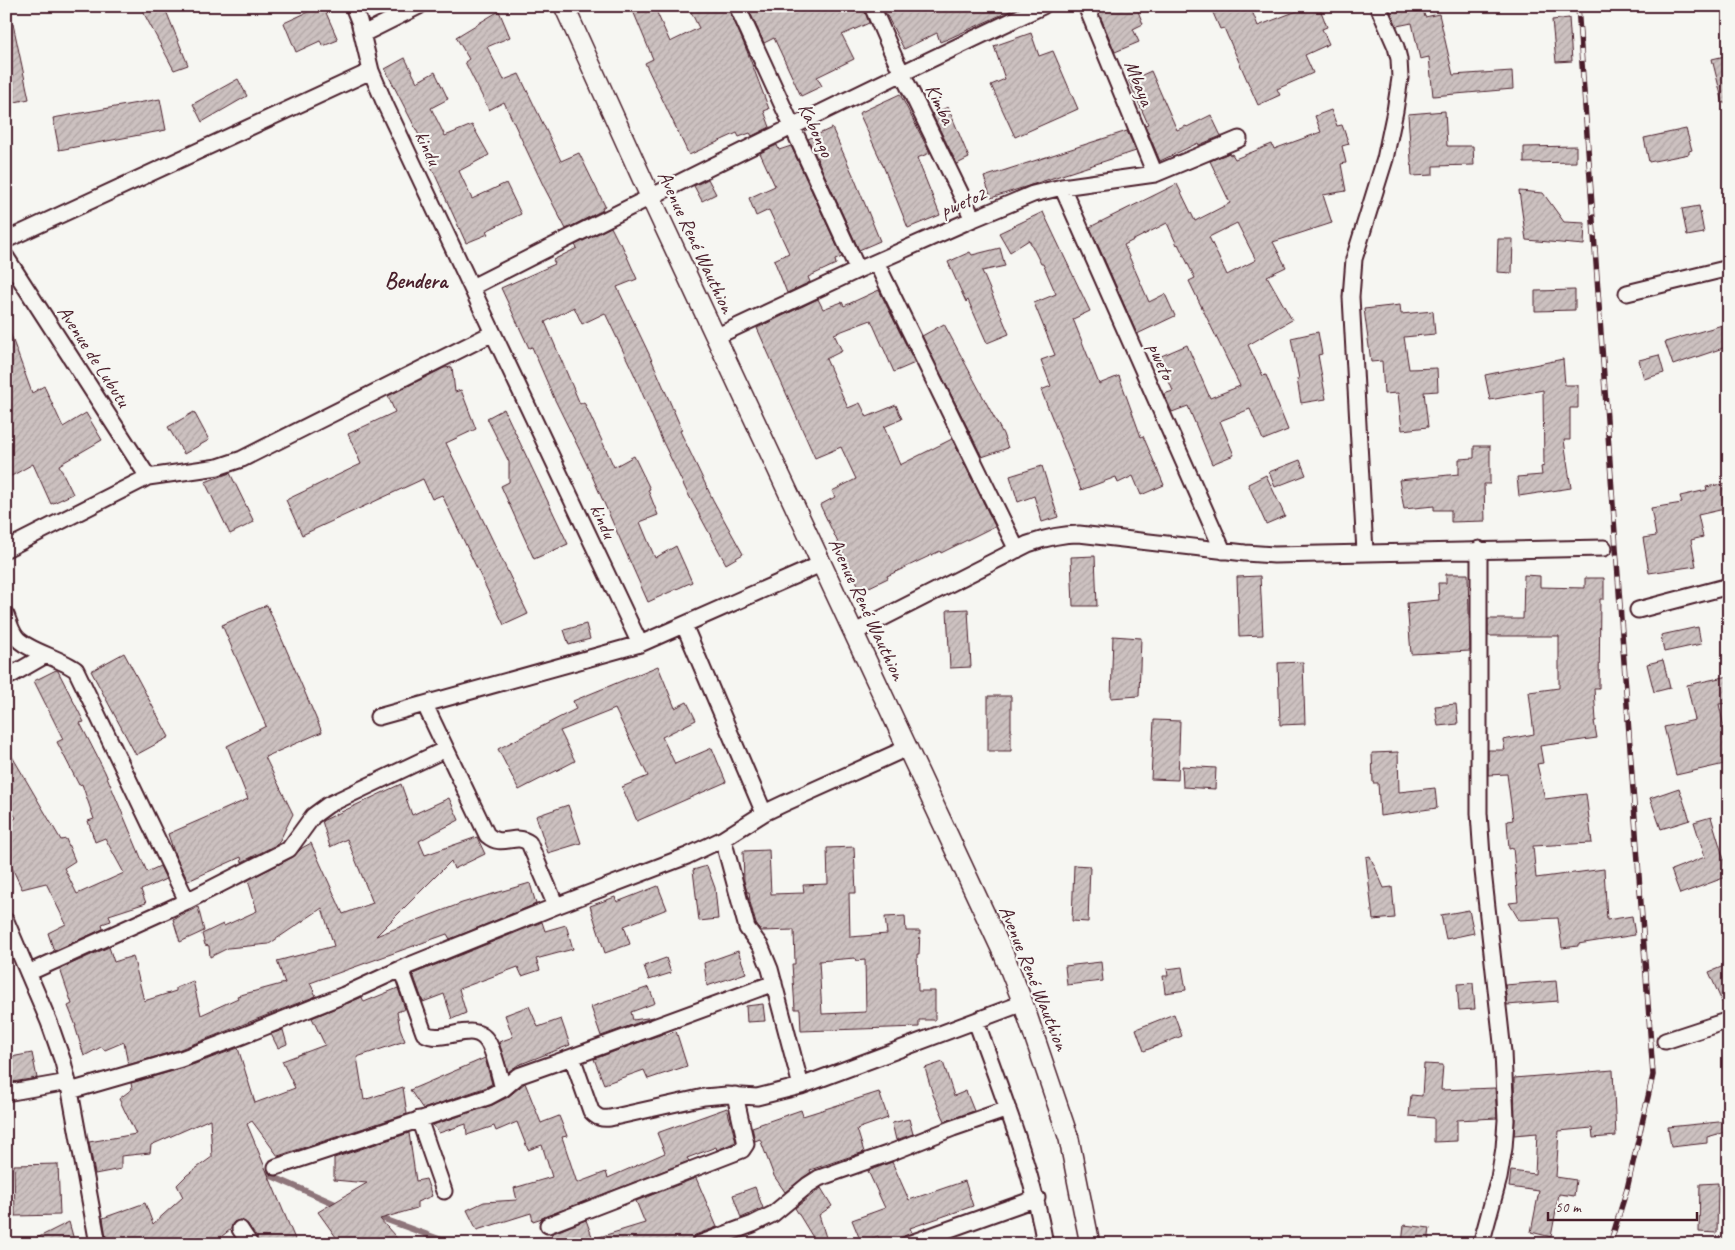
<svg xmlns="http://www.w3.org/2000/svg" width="1735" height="1250" font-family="Caveat,sans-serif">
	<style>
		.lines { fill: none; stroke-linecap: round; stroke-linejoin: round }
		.stream { stroke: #8e747a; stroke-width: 6 }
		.building { fill: url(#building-hatch); stroke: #4a1f2b; fill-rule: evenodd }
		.minor-casing { stroke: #4a1f2b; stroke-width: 19 }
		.tertiary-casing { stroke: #4a1f2b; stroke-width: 22 }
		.minor { stroke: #f6f6f2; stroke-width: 15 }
		.tertiary { stroke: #f6f6f2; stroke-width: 19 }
		.rail-casing { stroke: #4a1f2b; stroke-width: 5.5 }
		.rail { stroke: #f6f6f2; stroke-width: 4; stroke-dasharray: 11; stroke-linecap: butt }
		.labels { text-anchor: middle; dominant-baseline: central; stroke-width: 4.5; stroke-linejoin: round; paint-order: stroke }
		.street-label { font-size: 20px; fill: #4a1f2b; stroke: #f6f6f2 }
		.quarter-label { font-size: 22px; font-weight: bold; fill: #4a1f2b; stroke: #f6f6f2 }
	</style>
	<defs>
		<pattern id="building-hatch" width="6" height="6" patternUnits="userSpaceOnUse" patternTransform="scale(1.25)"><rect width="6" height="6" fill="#ccc1c0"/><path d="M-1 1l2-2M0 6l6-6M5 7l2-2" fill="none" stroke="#b1a5a5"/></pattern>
	</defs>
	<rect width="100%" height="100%" fill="#f6f6f2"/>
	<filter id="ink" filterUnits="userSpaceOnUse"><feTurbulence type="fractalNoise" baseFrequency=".02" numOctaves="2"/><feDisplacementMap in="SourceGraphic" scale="10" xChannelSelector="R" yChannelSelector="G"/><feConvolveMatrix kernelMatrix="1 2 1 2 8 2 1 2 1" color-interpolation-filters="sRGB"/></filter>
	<g filter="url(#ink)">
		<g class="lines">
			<path class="stream" d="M260,1171L340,1206
				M376,1213L384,1219L453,1244"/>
		</g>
		<path class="building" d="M140,6H164L188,65L174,70Z
			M306,6H323L338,40L323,46L320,41L296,52L284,23L308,12Z
			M631,6H654L670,42L699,28L688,6H728L747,51L769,109L764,111L770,127L752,136L750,133L739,137L737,133L689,155L645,63L653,59Z
			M747,6H863L869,23L842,35L854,59L817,77L822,86L801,96L774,38L764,43Z
			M882,6H1021L950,38L940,42L937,33L904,49Z
			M1096,6H1136L1143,24L1133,29L1139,42L1115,52Z
			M1210,6H1250L1258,26L1310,6H1319L1327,27L1322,29L1329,44L1305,55L1313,73L1277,89L1280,95L1258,105L1224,28L1220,29Z
			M1388,6H1422L1425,17L1439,14L1453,75L1512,71L1513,89L1433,96L1429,57L1420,59L1412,23L1397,26Z
			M499,11L510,37L487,47L504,80L519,74L561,161L579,153L605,206L602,208L603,210L566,229L544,187L504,102L489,110L465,62L469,59L456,37Z
			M1569,18L1572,61L1556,62L1552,20Z
			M13,24L29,99L6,104V25Z
			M1031,33L1039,56L1053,51L1078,109L1015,137L991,85L1005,79L994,46Z
			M1729,55V103H1723L1712,59Z
			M405,58L417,82L435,72L448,99L431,108L445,136L472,125L489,155L459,171L472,199L506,183L521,214L486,231L488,234L466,243L422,146L424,145L385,69Z
			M1151,71L1177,130L1186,126L1187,127L1211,115L1221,136L1199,145L1198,143L1160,161L1145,125L1148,124L1129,81Z
			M238,79L247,96L202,122L193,104Z
			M900,94L930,153L917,158L940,215L908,228L882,163L859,113Z
			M160,99L166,130L59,150L53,118Z
			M948,107L969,158L957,164L932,114Z
			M1331,110L1337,126L1342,125L1349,144L1342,146L1346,163L1341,164L1346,191L1323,195L1332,223L1273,242L1286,267L1267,276L1292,320L1248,345L1263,376L1266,375L1288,430L1263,440L1250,409L1220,421L1234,455L1212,464L1188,406L1172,412L1164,394L1173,391L1159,357L1187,345L1210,398L1240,386L1189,281L1195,278L1178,244L1177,245L1167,223L1124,245L1149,302L1165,294L1175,316L1137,334L1090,227L1177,184L1195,221L1230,203L1210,161L1229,153L1230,155L1232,154L1235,159L1272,144L1274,149L1321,132L1315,116ZM1237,223L1256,260L1227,275L1209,237Z
			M1445,111L1447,146H1473L1474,165L1433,166V175L1412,176L1408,114Z
			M832,128L853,175L880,241L859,250L808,139Z
			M1686,129L1692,150L1689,151V154L1649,162L1644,138Z
			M1127,131L1136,151L991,198L984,177Z
			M777,145L779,150L791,146L842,257L835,260L836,264L808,277L810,282L787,293L774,260L789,253L769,210L756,216L749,198L775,186L760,153Z
			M1576,146V162L1524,163V147Z
			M708,179L716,194L702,201L694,186Z
			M1519,191L1543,193L1564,222L1585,223L1584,245L1526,240Z
			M1699,206L1704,233L1687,236L1682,209Z
			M1043,212L1090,311L1073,319L1099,384L1119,376L1141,437L1143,436L1164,485L1141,495L1133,476L1118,483L1116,477L1081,490L1041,390L1051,386L1041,360L1055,355L1034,303L1056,294L1043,264H1041L1029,240L1010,252L999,233Z
			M611,227L619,243H621L637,279L617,287L650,356L682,430L680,431L713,500L743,554L726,564L687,492L662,440L635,376L605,313L582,324L574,307L545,322L580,404L584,402L614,467L634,456L650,489L648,490L658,515L640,522L655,558L676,546L692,582L648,602L589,469L554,398L532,347L529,348L501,288L555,264L553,260L577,248L575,245Z
			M1498,239H1513L1512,273L1497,272Z
			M1000,248L1005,266L982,271L1009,334L987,343L968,300L966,302L948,262L970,252L972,255Z
			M879,290L915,363L894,372L871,320L834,334L842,351L826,359L848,408L860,403L867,417L896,405L902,419L884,427L900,465L952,439L995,526L941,553L940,551L887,576L888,578L861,591L820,505L835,497L832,491L856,479L841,447L815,458L757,328L818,299L823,309L842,302L844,306Z
			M1575,290V310L1535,311V291Z
			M1400,305L1401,314L1433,311L1435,334L1404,337L1409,369L1437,368L1438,391L1424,392L1428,427L1402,430L1398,393L1384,394L1382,361L1371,362L1364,309Z
			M1729,323V346L1673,365L1665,342Z
			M944,324L1003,434L1008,448L982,457L922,336Z
			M6,327H8L32,393L44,386L63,427L86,413L102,440L59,465L73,494L51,504L33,464L6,479Z
			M1318,332L1322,354L1318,355L1326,399L1301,403L1297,379H1299L1291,338Z
			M1659,355L1664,373L1644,379L1639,360Z
			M1563,359L1565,385H1578V408H1570V440H1564L1571,488L1519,496L1517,477L1542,475L1541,467L1544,466L1543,390L1490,400L1485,375Z
			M452,367L455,392L461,390L476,429L446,443L528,614L504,625L442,495L432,499L423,479L302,535L286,500L361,464L348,434L395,412L388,396L444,368Z
			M504,409L568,544L534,559L501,486L509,482V462L487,418Z
			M194,412L209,440L184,454L168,427Z
			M1474,446H1490V484H1484L1485,521L1451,522V510H1434V506L1404,509L1399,480L1459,474V459L1474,458Z
			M1300,460L1306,475L1275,487L1269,472Z
			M1042,466L1058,517L1042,522L1034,496L1018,502L1010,476Z
			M230,473L254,522L230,534L205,482Z
			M1266,475L1285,516L1266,524L1248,484Z
			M1727,483L1729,508L1698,515L1703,537L1691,540L1696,566L1649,573L1643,538L1656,536L1651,508L1682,503L1680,496L1707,490L1706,487Z
			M1095,556L1097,606H1073L1071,557Z
			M1446,574H1468L1470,651L1411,654L1407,603L1439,600L1438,583H1446Z
			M1524,575L1540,576V587L1585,588V578H1604V599H1600L1599,688H1594L1596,721H1594L1597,738L1540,746L1543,763L1537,764L1545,799L1586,794L1592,843L1533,846L1536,878L1604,869L1607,920L1632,916L1635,935L1578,944V946L1562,948L1558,918L1519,920L1509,903L1518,902L1513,848L1509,849L1507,821L1513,820L1507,774L1488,775V750H1505L1503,740L1534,734L1529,692L1559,688V636H1488V619H1523Z
			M1260,576L1263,635L1239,636L1237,577Z
			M267,605L322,732L265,757L293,814L278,844L242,862L241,857L188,881L175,855L168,834L248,799L227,746L266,726L222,625Z
			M968,609L971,667L950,668L947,610Z
			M586,624L590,639L569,645L564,630Z
			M1698,627L1701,644L1664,652L1661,635Z
			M1113,636L1141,638L1139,696L1111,698Z
			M124,653L169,737L136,755L91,671Z
			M1663,660L1670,688L1654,692L1647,664Z
			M1303,662L1305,724L1280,725L1278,663Z
			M658,666L675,708L687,702L696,720L662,737L675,764L712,748L726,782L637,821L622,787L648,776L615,709L560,731L575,761L519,790L498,749L576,709L573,701Z
			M56,670L58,671L84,722L80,723L105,772L147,872L160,866L166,879L141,890L146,903L109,915L111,921L102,924L103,929L54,951L48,933L66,924L46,883L22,889L6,855V824L16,818L6,801V746L61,840L66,839L75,861L64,868L77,894L124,873L105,838L95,842L88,821L94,819L82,784L79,785L57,742L63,739L34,681Z
			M1729,676V703L1719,704L1729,750V763L1676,775L1664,727L1695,720L1687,685Z
			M988,696H1011V751H988Z
			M1456,704L1458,724L1438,726L1435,706Z
			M1154,720L1180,721L1178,780L1151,779Z
			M1398,752L1399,792L1435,788L1437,808L1380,816L1378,783H1373L1372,753Z
			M1182,766L1216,768L1215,789L1183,787Z
			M401,784L412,815L449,798L459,820L419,841L425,855L477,837L485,854L454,869L451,861L376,936L462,903L530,883L536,904L450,939L447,934L310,983L316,996L178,1050L128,1065L124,1042L105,1050L101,1047L84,1056L75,1026H76L68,1006L72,1004L60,969L109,947L114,962L133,956L144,1001L176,991V988L193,981L201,1015L238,998L237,996L285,983L277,961L334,946L322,908L269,944L228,948L210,957L209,946L205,945L202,934L223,924L224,926L257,911L248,880L293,857L302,848L311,843L343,914L373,903L347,839L330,847L322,821Z
			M1679,788L1690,820L1661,829L1650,798Z
			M568,805L581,843L548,853L536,816Z
			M1711,817L1729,876L1680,894L1671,870L1705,857L1694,822Z
			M854,847L856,893H849L850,937L887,934L885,917L905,916L906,931H920L919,954H917L918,991H935V1020H919V1027L801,1031L800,1009H795L792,964H795L794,930L761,931L756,924L750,902L749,892H747L744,881L743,851L769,850L771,894L804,893L803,885L828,884L827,848ZM855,958L856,961L865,960L866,1012L822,1014L819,961Z
			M1370,856L1384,888L1392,887L1395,918L1373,920L1366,857Z
			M1074,865L1090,866L1088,922L1072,921Z
			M707,866L715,888L718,919L699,921L693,870Z
			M658,886L667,909L624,926L630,944L605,953L590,906L615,897L617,902Z
			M198,907L204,931L180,942L173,919Z
			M1469,910L1474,933L1446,939L1441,915Z
			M542,922L545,931L566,925L573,949L536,959L540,970L522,976L518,967L459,989L466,1013L452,1019L444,994L423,1002L413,974Z
			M738,951L746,973L707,986L704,963Z
			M666,958L671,973L649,980L644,966Z
			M1101,962L1103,981L1067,985L1065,966Z
			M1729,964V1011H1726L1709,972Z
			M1182,967L1186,990L1165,993L1163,976H1168L1167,969Z
			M1556,981L1558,1001L1507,1005L1505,985Z
			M1473,983L1475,1009L1459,1010L1457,984Z
			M649,987L655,1003L631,1012L633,1020L654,1017L601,1036L591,1007Z
			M398,988L405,1009L397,1012L400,1028L405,1041L357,1057L364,1100L403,1087L407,1114L278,1156L252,1121L247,1124L297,1244H259L248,1224L240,1220L234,1222L231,1229L212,1244H107L103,1218L145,1203L153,1224L183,1197L177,1185L187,1175L212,1157L210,1119L151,1145L150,1153L121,1156V1169L95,1174L89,1142L136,1134L119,1099L132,1089L131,1083L184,1068L238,1048L255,1103L295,1088L282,1061L325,1045L312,1018L362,997L364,1002Z
			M763,1004L765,1021L747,1022L746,1006Z
			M529,1006L538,1027L561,1019L570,1045L518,1065L508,1072L499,1042L513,1037L505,1015Z
			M1174,1014L1182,1036L1144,1051L1136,1029Z
			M283,1030L287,1044L278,1048L271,1034Z
			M676,1031L687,1066L648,1079L644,1070L604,1084L594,1059L665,1033L666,1035Z
			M32,1053L37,1078L6,1083V1058Z
			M485,1058L492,1084L484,1088L423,1109L410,1090Z
			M943,1062L954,1096L966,1091L974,1111L945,1121L933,1095L925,1068Z
			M1424,1064L1443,1065L1441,1090L1495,1088L1497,1118L1457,1120V1141L1434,1142V1118L1409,1116L1411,1095L1422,1096Z
			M1613,1070L1616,1136L1593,1138L1592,1128L1559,1131L1556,1177L1576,1180L1574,1196L1559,1194L1551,1237L1531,1232L1539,1191L1509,1187L1511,1171L1535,1174L1537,1133L1514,1135L1515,1120L1514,1078Z
			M525,1083L541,1123L559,1116L567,1136L562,1137L577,1183L606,1172L608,1178L665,1153L657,1133L727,1108L736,1142L717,1150L716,1147L687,1158L689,1161L542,1218L533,1221L531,1213L477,1230L467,1210L484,1202L517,1200L514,1188L552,1177L542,1145L528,1150L517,1122L496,1131L494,1126L467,1135L466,1124L439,1133L433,1125L492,1105L508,1097Z
			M879,1092L888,1118L857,1129L864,1152L810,1170L811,1172L785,1192L774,1176L760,1139L755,1141L752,1127L801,1110L803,1116Z
			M909,1119L913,1134L896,1140L892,1123Z
			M1729,1121V1131L1707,1137V1143L1671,1147L1668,1127Z
			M409,1133L416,1181L426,1179L432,1196L417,1202V1208L380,1219L402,1244H341L318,1212L367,1183L334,1180V1158Z
			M892,1162L909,1200L965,1181L973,1206L910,1228L912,1233L901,1238L897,1244H881L878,1236L861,1242L852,1220L885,1208L868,1171Z
			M58,1164L60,1215L15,1216L14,1165Z
			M696,1178L717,1227L695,1235L692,1238L690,1244H589V1240L578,1244H554L551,1234L586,1220L593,1239L645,1223L636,1201Z
			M1718,1183L1717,1233L1699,1232L1700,1184Z
			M755,1187L763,1208L741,1218L733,1195Z
			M821,1188L832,1206L819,1215L828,1244H817L795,1208Z
			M69,1222L74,1240L65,1244H25Z
			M1404,1225L1430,1228L1428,1244H1402Z"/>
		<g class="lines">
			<g class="minor-casing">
				<path id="minor" d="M353,6L359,21L371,71L385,104L493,333
					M737,6L858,270
					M872,6L895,59L973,219
					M1086,6L1155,174
					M363,34L419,6
					M1062,187L1223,551
					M6,240L371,71
					M6,257L148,477
					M876,262L1017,550
					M472,287C661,191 851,96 1043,6
					M1627,293L1729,268
					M715,337L858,270L973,219L1033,194L1062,187L1155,174L1239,139
					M6,549L148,477L218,467L242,459L493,333L640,644
					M1479,549V813L1483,871L1503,1052L1506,1120L1504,1148L1499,1178L1481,1244
					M1365,552L1351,297L1354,259L1385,159L1395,111L1400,78L1399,59L1396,47L1378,6
					M1638,610L1729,586
					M6,615C9,622 11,631 16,637C25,650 61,658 76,670L187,901
					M684,625L764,813
					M853,633L1028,544C1045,538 1060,534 1079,534L1245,553L1274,555L1604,548
					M6,678L46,655
					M425,705L487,835C503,849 515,832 529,843L556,906
					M378,717L640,644L821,564
					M723,839L747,928L761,947L770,969L801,1086
					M6,921L49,1022L63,1062L70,1091L98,1244
					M401,969L424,1033C443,1046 475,1017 489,1044C496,1057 499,1074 503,1089
					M28,973L187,901L289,849L313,816L328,805L446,749
					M976,1021C1002,1094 1032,1167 1045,1244
					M1665,1041L1729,1020
					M572,1057L774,983
					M70,1091L181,1059L242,1036L344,995L405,967L556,906L687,856L723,839L764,813L785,803L907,748
					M6,1093L68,1082
					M419,1119L444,1191
					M276,1167L488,1097L503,1089L518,1076L572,1057L591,1111C597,1118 602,1119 610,1118L704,1097L727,1095L757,1097L801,1086L1023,1003
					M548,1225L742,1150L746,1144L735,1095
					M240,1229L250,1244
					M699,1244L753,1224L773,1214L808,1185L819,1178L890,1153L953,1128L1008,1109
					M908,1244L1037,1198"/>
			</g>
			<g class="tertiary-casing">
				<path id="tertiary" d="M564,6L650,196L1004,955L1023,1003L1069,1139L1090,1244"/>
			</g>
			<use href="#minor" class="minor"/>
			<use href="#tertiary" class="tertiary"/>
			<g class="rail-casing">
				<path id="rail" d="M1578,6L1653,1075L1627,1189L1610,1244"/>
			</g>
			<use href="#rail" class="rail"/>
		</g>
	</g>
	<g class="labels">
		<g class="street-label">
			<text transform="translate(1139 83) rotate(68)">Mbaya</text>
			<text transform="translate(940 104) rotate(64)">Kimba</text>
			<text transform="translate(816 130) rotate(65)">Kabongo</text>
			<text transform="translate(428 148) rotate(65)">kindu</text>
			<text transform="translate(963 202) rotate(-23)">pweto2</text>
			<text transform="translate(696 242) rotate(65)">Avenue René Wauthion</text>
			<text transform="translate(94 356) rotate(57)">Avenue de Lubutu</text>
			<text transform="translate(1161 361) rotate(66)">pweto</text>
			<text transform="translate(603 521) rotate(65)">kindu</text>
			<text transform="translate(867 609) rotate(65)">Avenue René Wauthion</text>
			<text transform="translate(1034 978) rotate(68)">Avenue René Wauthion</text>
		</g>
		<g class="quarter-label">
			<text x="416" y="281">Bendera</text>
		</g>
	</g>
	<rect width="1735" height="1250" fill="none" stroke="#f6f6f2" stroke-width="25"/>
	<rect x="12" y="12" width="1710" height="1225" fill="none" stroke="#4a1f2b" stroke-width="2" filter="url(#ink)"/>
	<path d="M1548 1212v8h149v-8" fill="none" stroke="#4a1f2b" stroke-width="2.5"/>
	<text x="1555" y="1212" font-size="15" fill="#4a1f2b" stroke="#f6f6f2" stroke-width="4" paint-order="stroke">50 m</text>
</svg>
